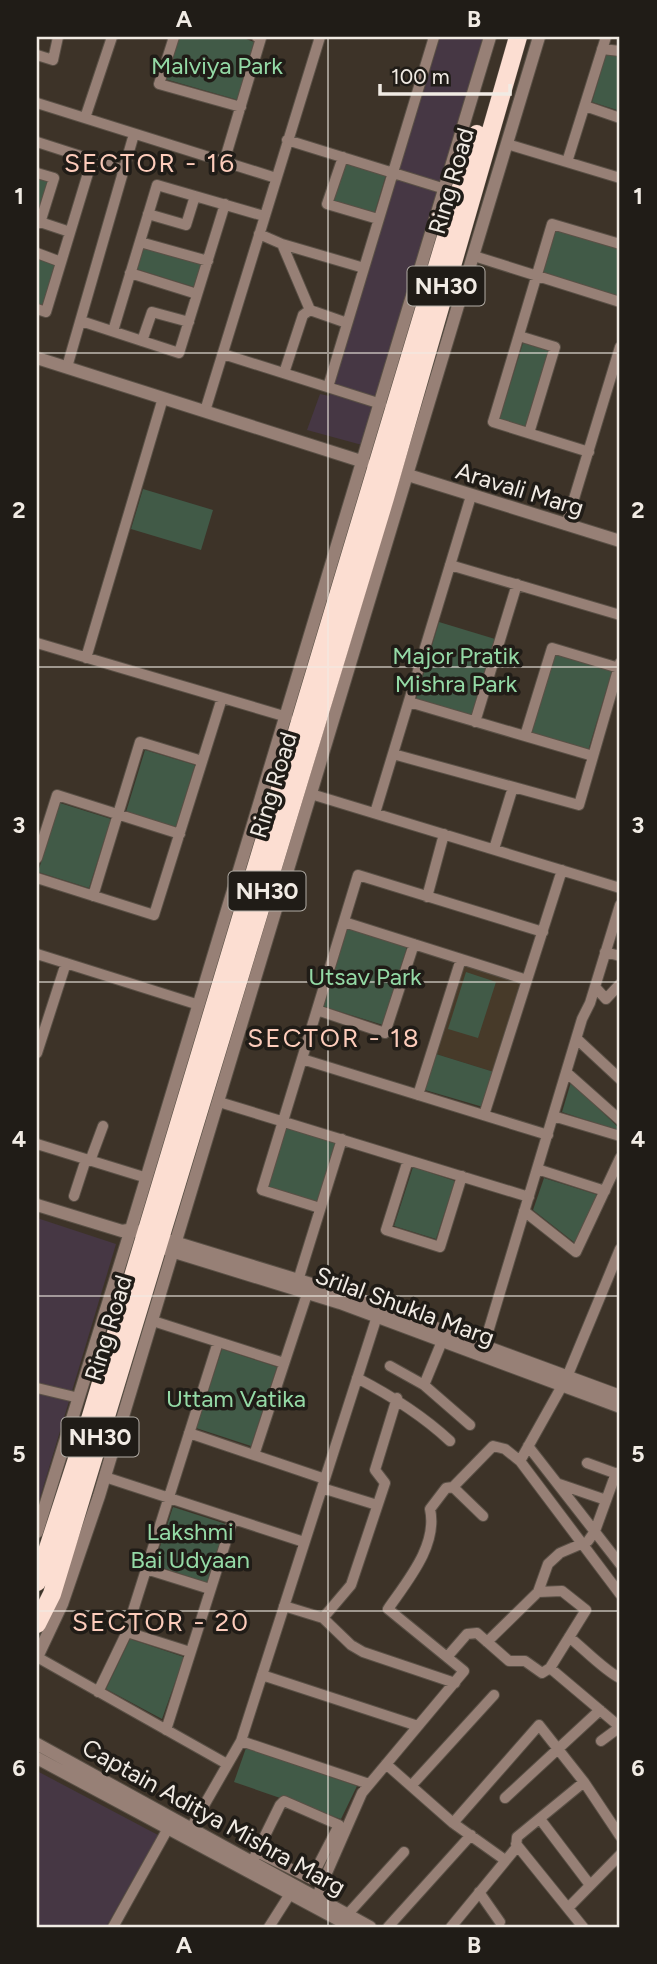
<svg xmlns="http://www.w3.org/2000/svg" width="657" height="1964" font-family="Figtree,sans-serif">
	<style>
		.commercial { fill: #463744 }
		.built { fill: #473a29 }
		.green { fill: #415a47 }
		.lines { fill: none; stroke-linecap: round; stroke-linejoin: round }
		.minor-casing { stroke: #5a5046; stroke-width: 12 }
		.tertiary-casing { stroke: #5a5046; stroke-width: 14 }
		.trunk-casing { stroke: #5a5046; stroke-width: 19 }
		.minor { stroke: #978076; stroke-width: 10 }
		.tertiary { stroke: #978076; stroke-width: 12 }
		.trunk { stroke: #fcded2; stroke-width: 18 }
		.grid { fill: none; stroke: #f1ebe4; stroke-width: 2; stroke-opacity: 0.55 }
		.labels { text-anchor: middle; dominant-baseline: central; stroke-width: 7; stroke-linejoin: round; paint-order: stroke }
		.shield { fill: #201c17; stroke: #b2ada6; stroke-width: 2 }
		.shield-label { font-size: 23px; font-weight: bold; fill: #f1ebe4 }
		.park-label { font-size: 24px; fill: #94daa6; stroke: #201c17 }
		.street-label { font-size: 24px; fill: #f1ebe4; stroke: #201c17 }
		.neighbourhood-label { font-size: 26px; letter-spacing: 2px; fill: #fdccbb; stroke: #201c17 }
		.neatline { fill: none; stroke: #f1ebe4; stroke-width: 2.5 }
		.grid-label { font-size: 23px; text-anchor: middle; font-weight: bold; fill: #f1ebe4 }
	</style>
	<rect width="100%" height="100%" fill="#3d3328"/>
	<path class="commercial" d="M440,37H483L362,445L307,430L320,394L329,396Z
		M37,1218L116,1244L37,1508Z
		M37,1771L158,1835L106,1927H37Z"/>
	<path class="built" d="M464,964L523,983L494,1072L436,1054Z"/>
	<path class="green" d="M179,37H241L254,42L238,100L165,79Z
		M606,54L620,56V111L592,102Z
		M344,162L386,175L374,215L331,202Z
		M37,178L49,182L38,215H37Z
		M554,227L620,247V298L541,274Z
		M143,246L202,264L194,287L136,269Z
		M37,259L56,265L42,306L37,304Z
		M523,343L550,351L526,428L499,420Z
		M143,489L213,510L201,550L131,529Z
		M439,622L495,639L472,716L416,699Z
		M555,654L612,671L588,751L531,734Z
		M145,750L195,765L176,827L126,812Z
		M60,803L111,819L89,888L38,872Z
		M346,928L407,947L383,1025L322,1006Z
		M466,972L496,982L478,1038L448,1029Z
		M436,1054L494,1072L483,1107L425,1090Z
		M571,1082L620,1129V1131L562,1112Z
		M286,1127L337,1143L318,1204L267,1188Z
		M413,1167L455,1181L436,1239L394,1226Z
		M544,1178L598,1195L575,1243L533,1210Z
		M222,1349L277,1367L251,1446L196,1428Z
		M173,1507L226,1524L208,1583L154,1565Z
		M130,1639L184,1657L162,1719L106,1689Z
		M246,1748L357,1786L341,1819L234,1782Z"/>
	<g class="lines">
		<g class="minor-casing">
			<path id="minor" d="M174,37L159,84L241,107
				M602,49L620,51
				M37,55L53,60L58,37
				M37,103L276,178
				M585,106L620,118
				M85,118L112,37
				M287,140L445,189
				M37,142L124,170
				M507,144L620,178
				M343,157L327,204L378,219
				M224,162L261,38L257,37
				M567,162L606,37
				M37,173L54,178L40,223
				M148,214L186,225L195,196
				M37,221L70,232
				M259,234L282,244
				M140,242L208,261
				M37,253L61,262
				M474,256L620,302
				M130,273L197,294
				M37,309L46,312L92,160
				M81,321L179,353L225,204
				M347,323L310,310L282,244L364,268
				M113,331L157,185L264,216
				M519,336L555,347L529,433
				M142,341L152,312L189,322
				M223,354L381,404
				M67,367L134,134
				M284,373L303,315L310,310
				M328,387L434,37
				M205,411L320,37
				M589,452L493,422L552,224L620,244
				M566,525L620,347
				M450,565L620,615
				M37,643L287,717
				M86,658L163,398
				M409,702L593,756
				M475,722L517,584
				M525,736L552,648L619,668L620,674
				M393,754L579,805L620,663
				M311,794L620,888
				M375,813L471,496
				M494,849L513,787
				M37,858L57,795L180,834
				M37,878L154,915L222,698
				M93,896L140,742L202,761
				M427,897L444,834
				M344,922L527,980
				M605,952L620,956
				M37,954L199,1005
				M595,987L606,999L620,984
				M317,1010L385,1033L414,944
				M577,1039L620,1079
				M37,1053L66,963
				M302,1059L548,1135
				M566,1072L620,1120
				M418,1095L461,959
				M219,1102L529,1197
				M484,1115L562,870
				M553,1116L620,1136
				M37,1144L147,1178
				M408,1160L386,1230L440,1247L462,1176
				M90,1161L103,1126
				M537,1169L605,1191
				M74,1196L86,1159
				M320,1208L262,1190L358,875L543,932
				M524,1211L576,1252L620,1158
				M296,1287L342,1139
				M153,1321L284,1363
				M482,1352L582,1019L590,1003L620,905
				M390,1366L424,1385L470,1425
				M357,1378C392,1396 422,1415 450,1441
				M424,1385L445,1334
				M37,1388L79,1398
				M189,1433L325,1479
				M528,1446L620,1564
				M254,1455L309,1288
				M520,1461L567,1377L620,1249
				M587,1463L620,1475
				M105,1477L304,1542
				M559,1484L606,1500
				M453,1487L483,1516
				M322,1488L377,1505
				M146,1569L210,1589
				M538,1592L548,1564L560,1553L588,1541L595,1531L616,1473
				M284,1606L323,1618L351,1645L363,1652L455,1683
				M323,1618L351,1585L385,1483L375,1470L397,1398
				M127,1632L190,1652
				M569,1637C583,1648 606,1672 620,1678
				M37,1657L227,1764
				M447,1657L467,1634L477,1633L509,1661H525L542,1673L550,1668L586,1610L562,1591L538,1592L487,1642
				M550,1668L620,1727
				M262,1675L418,1726
				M98,1692L125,1636L218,1342
				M166,1730L233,1519
				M241,1741L369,1784
				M601,1741L620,1727
				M386,1764L453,1823L505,1860
				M411,1786L494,1695
				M505,1798L600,1710
				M540,1819L590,1885
				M453,1823L539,1725L584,1782L620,1836
				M187,1835L241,1741L379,1310
				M516,1844L583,1927
				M252,1862L280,1805L284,1801L339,1825L311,1879L257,1852
				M479,1892L500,1922
				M316,1898L362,1793L464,1671L388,1609C408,1580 438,1545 430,1509L446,1488L453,1487L493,1446L505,1449L520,1461L620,1594
				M568,1908L620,1855
				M347,1915L404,1852
				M113,1927L171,1823
				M269,1927L290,1894
				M388,1927L471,1835
				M451,1927L516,1848L517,1837L584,1782"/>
		</g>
		<g class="tertiary-casing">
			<path id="tertiary" d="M37,358L364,462
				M408,475L620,541
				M37,1205L122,1231L131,1229L137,1231
				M171,1241L344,1294L620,1396
				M168,1250L340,1303L620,1407
				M37,1532L131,1229L490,37
				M37,1657L62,1604L99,1496L539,37
				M37,1744L370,1927
				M37,1758L352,1927"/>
		</g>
		<g class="trunk-casing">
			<path id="trunk" d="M37,1582L91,1416L477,134
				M37,1624L52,1594L385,498L518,37"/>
		</g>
		<use href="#minor" class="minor"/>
		<use href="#tertiary" class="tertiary"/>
		<use href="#trunk" class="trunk"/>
	</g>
	<path class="grid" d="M328,37V1927M37,353H620M37,667H620M37,982H620M37,1296H620M37,1611H620"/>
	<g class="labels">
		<g class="shield">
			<rect x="407.5" y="266.5" width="77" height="39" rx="5"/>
			<rect x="228.5" y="871.5" width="77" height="39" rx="5"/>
			<rect x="61.5" y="1417.5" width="77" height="39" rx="5"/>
		</g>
		<g class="shield-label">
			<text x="446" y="286">NH30</text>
			<text x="267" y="891">NH30</text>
			<text x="100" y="1437">NH30</text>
		</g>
		<g class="park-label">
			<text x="217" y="65">Malviya Park</text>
			<text x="456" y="655">Major Pratik<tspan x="456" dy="28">Mishra Park</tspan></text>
			<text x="365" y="976">Utsav Park</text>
			<text x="236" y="1398">Uttam Vatika</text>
			<text x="190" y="1531">Lakshmi<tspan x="190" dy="28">Bai Udyaan</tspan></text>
		</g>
		<g class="street-label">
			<text transform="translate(451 181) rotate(-74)">Ring Road</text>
			<text transform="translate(520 489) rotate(17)">Aravali Marg</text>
			<text transform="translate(273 785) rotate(-73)">Ring Road</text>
			<text transform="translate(405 1306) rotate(20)">Srilal Shukla Marg</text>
			<text transform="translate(108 1328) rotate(-73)">Ring Road</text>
			<text transform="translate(214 1817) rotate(29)">Captain Aditya Mishra Marg</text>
		</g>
		<g class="neighbourhood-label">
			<text x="150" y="163">SECTOR - 16</text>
			<text x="334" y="1038">SECTOR - 18</text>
			<text x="161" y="1622">SECTOR - 20</text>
		</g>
	</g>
	<rect width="657" height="1964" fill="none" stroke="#201c17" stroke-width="77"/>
	<path d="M380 84v10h130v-10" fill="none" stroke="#f1ebe4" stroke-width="3.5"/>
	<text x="391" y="84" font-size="21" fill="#f1ebe4" stroke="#201c17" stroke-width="5" paint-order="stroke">100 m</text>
	<rect x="38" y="38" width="580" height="1888" class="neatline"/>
	<g class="grid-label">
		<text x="184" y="27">A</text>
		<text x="474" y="27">B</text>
		<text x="19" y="204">1</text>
		<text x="638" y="204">1</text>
		<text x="19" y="518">2</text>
		<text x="638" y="518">2</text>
		<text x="19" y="833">3</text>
		<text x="638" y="833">3</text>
		<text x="19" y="1147">4</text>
		<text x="638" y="1147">4</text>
		<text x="19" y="1462">5</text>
		<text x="638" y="1462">5</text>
		<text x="19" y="1776">6</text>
		<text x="638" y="1776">6</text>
		<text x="184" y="1953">A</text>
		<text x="474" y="1953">B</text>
	</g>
</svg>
